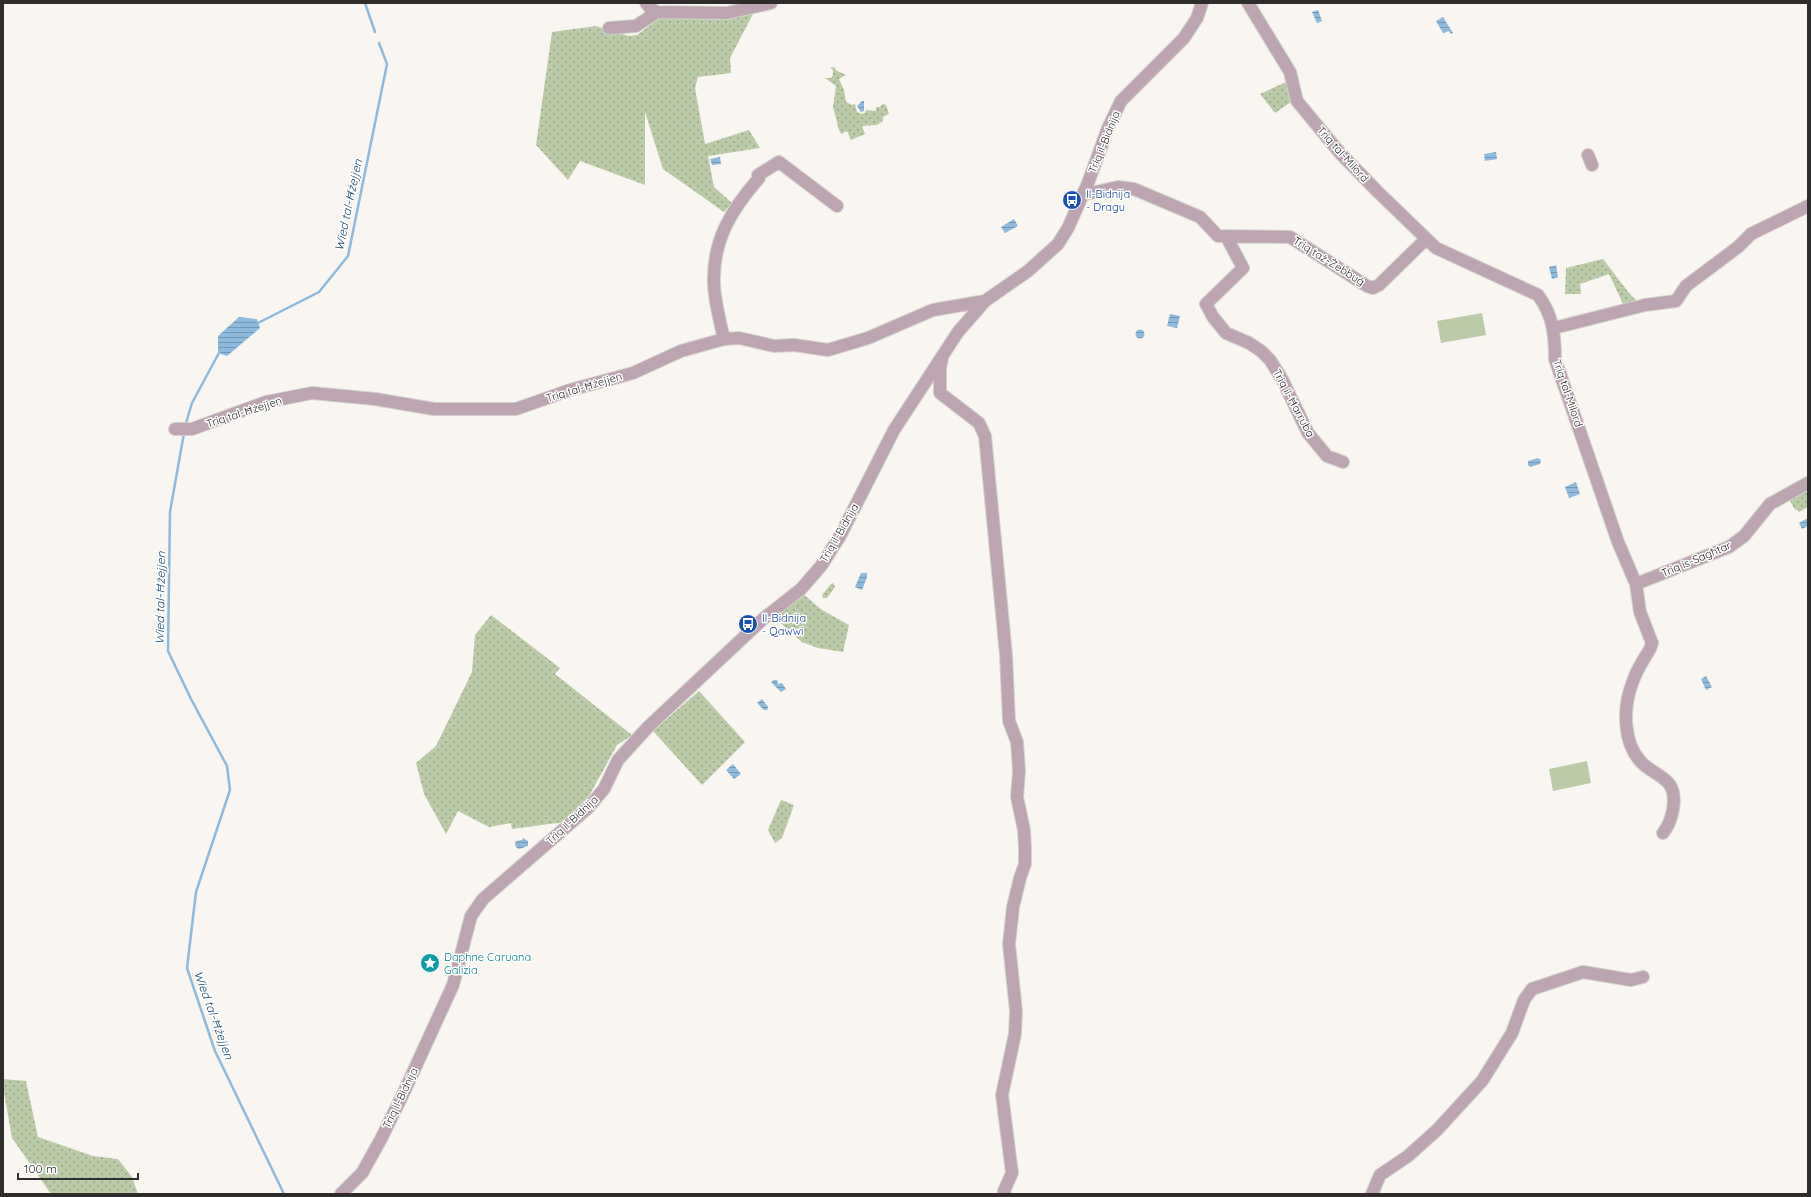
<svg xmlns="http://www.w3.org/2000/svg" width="1811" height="1197" font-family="Quicksand,sans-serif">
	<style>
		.grass { fill: url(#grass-dots) }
		.pitch { fill: #bbcba7 }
		.water { fill: url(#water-rules) }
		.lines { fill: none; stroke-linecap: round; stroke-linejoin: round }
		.stream { stroke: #8dbadd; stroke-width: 2.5 }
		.minor-casing { stroke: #d4d1cd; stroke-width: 14 }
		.minor { stroke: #bca5b0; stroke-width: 12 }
		.labels { text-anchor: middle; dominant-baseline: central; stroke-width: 3; stroke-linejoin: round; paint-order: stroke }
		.street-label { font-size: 11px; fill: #2e2d2b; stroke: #fff }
		.transit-label { font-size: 11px; fill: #164399; stroke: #fff; text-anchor: start }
		.culture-label { font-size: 11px; fill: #0d838f; stroke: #fff; text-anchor: start }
		.water-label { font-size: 12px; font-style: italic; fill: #14486b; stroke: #fff }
	</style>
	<defs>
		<pattern id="grass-dots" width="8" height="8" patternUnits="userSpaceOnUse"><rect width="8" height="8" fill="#bbcba7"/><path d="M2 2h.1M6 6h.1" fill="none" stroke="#98a588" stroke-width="1.8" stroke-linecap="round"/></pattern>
		<pattern id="water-rules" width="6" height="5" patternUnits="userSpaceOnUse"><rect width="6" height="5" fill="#8dbadd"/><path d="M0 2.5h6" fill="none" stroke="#7498b3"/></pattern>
	</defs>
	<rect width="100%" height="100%" fill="#f9f5f0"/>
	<path class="grass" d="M754,12L730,58L731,73L698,77L695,88L705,144L749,130L760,148L708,156L714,187L732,203L724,212L663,169L645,112V185L580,161L568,180L536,145L552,32L596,26L629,36L637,35L664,15L712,17L715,20Z
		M834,67L837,71L846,75L839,79L844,90L846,102L852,105L855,104L857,112L861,114L865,113L866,110L876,111V107H880L883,104L886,105L889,114L883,117V121L877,125L862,126L865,134L851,140L847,131L841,134L839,130L833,107L836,86L825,78H831L833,75V70L830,68Z
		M1288,81L1294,100L1275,113L1260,94Z
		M1603,259L1629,293L1638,302L1625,308L1609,274L1580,284L1581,294H1565L1566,268Z
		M1804,490L1808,494V507L1799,512L1797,509L1795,510L1789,499Z
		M833,583L835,587L827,598H823L822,595L831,584Z
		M802,593L822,610L849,625L843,652L818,648L802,642L774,617Z
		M491,615L560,668L555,674L632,735L617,745L589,796L564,822L512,829L511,823L489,827L458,811L446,834L424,794L416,763L436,746L472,672L475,635Z
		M699,691L745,742L702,785L653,731Z
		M781,800L794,805L782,838L775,843L768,830Z
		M3,1079L26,1081L38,1137L93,1156L118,1159L132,1177L138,1194H51L12,1138L3,1087Z"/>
	<path class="pitch" d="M1482,313L1486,335L1441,343L1437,321Z
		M1587,761L1591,783L1553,791L1549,769Z"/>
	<path class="water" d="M1318,10L1322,21L1317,23L1312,12Z
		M1443,17L1453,33L1451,34L1449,31L1443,33L1436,21Z
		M862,101H864V111L861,112L857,106Z
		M1496,152L1497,159L1485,161L1484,154Z
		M720,157L721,164L712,165L710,159Z
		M1014,219L1018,226L1005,233L1001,227Z
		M1556,265L1558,277L1552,279L1549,267Z
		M1170,314L1180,316L1177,328L1167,326Z
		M239,317L257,319L260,328L227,356L218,353V336Z
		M1135.5 334a4.5 4.5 0 1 1 9 0a4.5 4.5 0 1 1-9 0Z
		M1538,458L1541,460L1540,464L1530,467L1528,465V461Z
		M1576,482L1580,494L1569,498L1565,487Z
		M1808,518V526L1802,529L1799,523Z
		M861,573H867V577L862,590L855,587Z
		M1706,676L1712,687L1706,690L1701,679Z
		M774,680H777L778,684L782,683L786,689L781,692L771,682Z
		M762,699L768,707L767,710H764L757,703Z
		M733,764L741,774L734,779L726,770Z
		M523,838L528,841V846L519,849L516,847L515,844L516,841L522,840Z"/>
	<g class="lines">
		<path class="stream" d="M365,3L375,32
			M256,324L319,292L348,256L387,64L379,43
			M185,426L192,403L220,351
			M184,433L170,512L168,651L191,699L227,766L230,790L196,892L187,968L215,1051L284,1194"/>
		<g class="minor-casing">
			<path id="minor" d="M646,3L650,8L657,12
				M1248,3L1290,72L1297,101L1340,153L1378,192L1436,248L1538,295C1553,315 1555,335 1555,359L1618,542L1636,584L1640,612L1652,643L1650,649C1644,659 1637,669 1633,681C1623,706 1622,741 1641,762C1649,771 1663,775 1670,785C1678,798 1672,822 1663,833
				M609,28L636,26L657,12L727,13L771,3
				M1588,155L1592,165
				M1082,195L1118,187L1134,189L1200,217L1218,236L1290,237L1367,286L1373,288L1379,285L1426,239
				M1226,236L1243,268L1206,304L1213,317L1226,333L1249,343L1261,351L1270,360L1282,379L1308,433L1327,456L1343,462
				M1554,328L1645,305L1676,301L1686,286L1738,247L1751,234L1808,206
				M724,339C720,322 715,303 714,285C712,241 731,210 759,178L758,175L779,162L837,206
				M942,359L940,367V393L979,423L985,436L1006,655L1009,721L1017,742L1019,771L1017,797L1024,830L1025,849V864L1020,878L1013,907L1009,944L1016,1011L1015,1034L1002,1095L1012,1173L1004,1191L1005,1194
				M175,429H192L266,402L312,393L375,399L434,409H516L570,390L633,373L681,351L724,339L739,338L774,346L794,345L828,350L868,338L933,310L985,301
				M1636,584L1729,547L1744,536L1770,504L1808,483
				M341,1194L362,1173L381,1139L404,1092L453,985L471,916L483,899L588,808L604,789L618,760L648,727L763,619L801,589L821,566L840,536L894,430L958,332L985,301L1028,271L1058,244L1068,228L1088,183L1108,128L1121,101L1184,38L1197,18L1202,3
				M1372,1194L1380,1175L1408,1156L1437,1130L1482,1081L1512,1033L1524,1000L1532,989L1583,972L1631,980L1643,977"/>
		</g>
		<use href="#minor" class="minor"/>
	</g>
	<defs>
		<g id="bus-disc" transform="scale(1)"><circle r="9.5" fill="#1a4fb4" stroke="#fff"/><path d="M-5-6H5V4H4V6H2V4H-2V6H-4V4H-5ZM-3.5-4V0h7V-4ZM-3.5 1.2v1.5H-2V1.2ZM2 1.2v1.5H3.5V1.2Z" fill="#fff"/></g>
		<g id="sight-disc" transform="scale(1)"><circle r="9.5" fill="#0f9aa8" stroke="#fff"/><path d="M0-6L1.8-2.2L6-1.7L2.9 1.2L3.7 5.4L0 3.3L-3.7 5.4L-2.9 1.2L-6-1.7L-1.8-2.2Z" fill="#fff"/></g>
	</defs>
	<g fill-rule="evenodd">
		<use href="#bus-disc" x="1072" y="200"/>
		<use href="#bus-disc" x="748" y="624"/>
		<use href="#sight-disc" x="430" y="963"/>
	</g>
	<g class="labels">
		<g class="street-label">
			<text transform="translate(1104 142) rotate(-68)">Triq il-Bidnija</text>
			<text transform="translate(1343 154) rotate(48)">Triq tal-Milord</text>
			<text transform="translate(1329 261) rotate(32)">Triq taż-Żebbuġ</text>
			<text transform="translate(584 387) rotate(-17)">Triq tal-Ħżejjen</text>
			<text transform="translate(1568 393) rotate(71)">Triq tal-Milord</text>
			<text transform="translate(1294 403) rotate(62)">Triq il-Ħarruba</text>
			<text transform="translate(244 412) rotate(-18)">Triq tal-Ħżejjen</text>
			<text transform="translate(839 533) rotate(-60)">Triq il-Bidnija</text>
			<text transform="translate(1696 559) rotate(-23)">Triq is-Sagħtar</text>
			<text transform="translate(572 820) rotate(-43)">Triq il-Bidnija</text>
			<text transform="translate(400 1098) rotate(-64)">Triq il-Bidnija</text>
		</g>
		<g class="transit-label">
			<text x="1086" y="194">Il-Bidnija<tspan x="1086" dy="13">- Dragu</tspan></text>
			<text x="762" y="618">Il-Bidnija<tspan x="762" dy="13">- Qawwi</tspan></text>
		</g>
		<g class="culture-label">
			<text x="444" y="957">Daphne Caruana<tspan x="444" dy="13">Galizia</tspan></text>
		</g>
		<g class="water-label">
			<text transform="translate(348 205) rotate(-78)">Wied tal-Ħżejjen</text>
			<text transform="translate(160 598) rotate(-89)">Wied tal-Ħżejjen</text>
			<text transform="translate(214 1015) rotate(70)">Wied tal-Ħżejjen</text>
		</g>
	</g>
	<rect width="1811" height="1197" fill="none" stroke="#2e2d2b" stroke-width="8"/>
	<path d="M18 1173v6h120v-6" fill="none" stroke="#2e2d2b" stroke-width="2"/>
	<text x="24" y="1173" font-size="12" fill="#2e2d2b" stroke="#ffffff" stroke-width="3" paint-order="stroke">100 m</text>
</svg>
